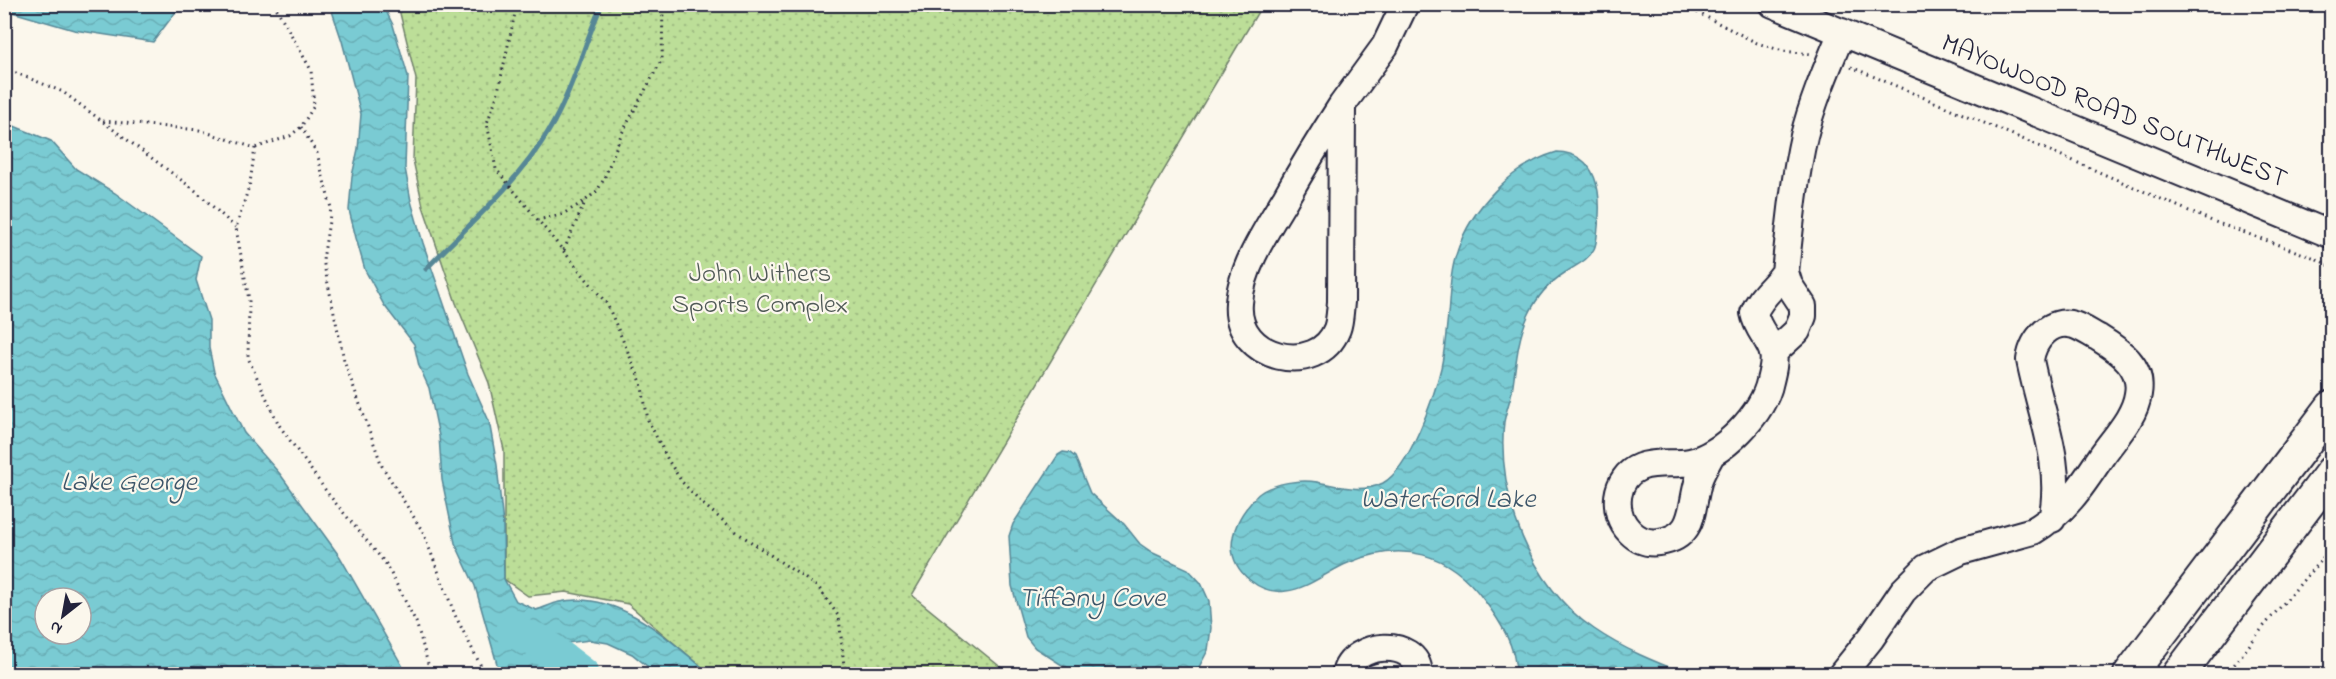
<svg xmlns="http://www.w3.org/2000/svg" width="2336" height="679" font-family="'Indie Flower',sans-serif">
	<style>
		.park { fill: url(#park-dots); stroke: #6f806a; stroke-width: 1.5 }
		.water { fill: url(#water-waves); stroke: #578796; stroke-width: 1.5; fill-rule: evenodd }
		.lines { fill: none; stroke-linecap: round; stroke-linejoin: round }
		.stream { stroke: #578796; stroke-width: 5 }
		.river { stroke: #7acbd3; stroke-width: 33 }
		.minor-casing { stroke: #22223b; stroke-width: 30 }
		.major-casing { stroke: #22223b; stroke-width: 36 }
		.path { stroke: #22223b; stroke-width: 3; stroke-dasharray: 1.5 4.5; stroke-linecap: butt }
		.minor { stroke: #fbf7ec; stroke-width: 26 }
		.major { stroke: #fbf7ec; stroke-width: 32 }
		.labels { text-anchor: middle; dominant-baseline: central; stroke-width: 4.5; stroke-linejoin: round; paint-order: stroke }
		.street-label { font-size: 27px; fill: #22223b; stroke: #fbf7ec }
		.park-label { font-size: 27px; fill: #505a57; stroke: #fbf7ec }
		.water-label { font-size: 28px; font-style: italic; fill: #3c5569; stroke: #fbf7ec }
	</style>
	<defs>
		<pattern id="park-dots" width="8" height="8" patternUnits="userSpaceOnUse" patternTransform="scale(1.5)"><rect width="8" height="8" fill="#bcde98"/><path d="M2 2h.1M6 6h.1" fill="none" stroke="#a1be84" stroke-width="1.8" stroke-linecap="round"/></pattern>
		<pattern id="water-waves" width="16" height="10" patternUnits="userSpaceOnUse" patternTransform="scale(1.5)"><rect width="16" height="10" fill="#7acbd3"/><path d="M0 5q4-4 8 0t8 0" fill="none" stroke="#69aeb6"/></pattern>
	</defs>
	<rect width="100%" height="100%" fill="#fbf7ec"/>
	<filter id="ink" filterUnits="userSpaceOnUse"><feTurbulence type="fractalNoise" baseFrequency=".0167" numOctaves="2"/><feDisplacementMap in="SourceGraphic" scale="12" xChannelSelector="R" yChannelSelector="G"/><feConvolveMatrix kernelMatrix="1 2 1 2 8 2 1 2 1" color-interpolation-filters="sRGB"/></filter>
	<g filter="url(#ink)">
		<path class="park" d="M398,5H1262L912,595L1009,674H710L628,604L566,592L528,596L504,579V450L489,383L456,303L423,206L413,160L416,79Z"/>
		<path class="water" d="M4,5L5,4L179,5L178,9L153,42L74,30L5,10Z
			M330,5H383L393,25L408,76L405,168L411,201L423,243L468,374L489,421L497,465L503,525L504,579L516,601L536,610C544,608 551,604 559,602C618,589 670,640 710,674H657L632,654L608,643L590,640L550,645L563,674H502L497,664L475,586L455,543L442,480L439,436L429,388L419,366L414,344L384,305L365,270L356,238L349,210L352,176L358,149L361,114L342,41Z
			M4,122L51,141L76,169L115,193L201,256L196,280L209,320V348L214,372L244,433L280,474L340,557L407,674H5ZM45,598H81V634H45Z
			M1557,152C1598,153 1602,194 1598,227C1597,234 1597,243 1594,249C1588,261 1576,265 1566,272C1550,282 1536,298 1528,316C1517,340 1516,366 1512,391C1510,401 1506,411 1504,422C1496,495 1531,587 1594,629C1623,649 1655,662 1687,674H1516C1516,646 1500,621 1484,600C1449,552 1402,540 1348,563C1328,571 1308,589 1286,591C1261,595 1233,573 1232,547C1232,531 1240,515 1250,504C1253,500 1257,495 1260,493C1274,483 1300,479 1317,482C1339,486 1361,494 1383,483C1410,468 1434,397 1441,368C1445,350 1446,332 1448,315C1450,294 1450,272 1457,252C1471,208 1512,165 1557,152Z
			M1063,452L1070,453L1075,457L1090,493L1124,524L1140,544L1153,553L1188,569L1201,583L1209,601L1211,628L1208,650L1199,667L1192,674H1076L1035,648L1026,637L1012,586L1009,536L1013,524L1058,455Z"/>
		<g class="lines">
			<path class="stream" d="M426,269C468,225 517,184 548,132C572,93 583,46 602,4"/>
			<path class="river" d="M512,632L538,640L583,674"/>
			<g class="minor-casing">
				<path id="minor" d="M1773,4L2332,235
					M1342,105L1341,302C1340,311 1340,321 1337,329C1318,378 1234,360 1239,303C1241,268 1267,229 1285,199C1303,167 1322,136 1342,105Z
					M1342,105L1385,46L1405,4
					M1773,353L1797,331L1803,316V306L1789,285L1785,272
					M1711,455C1707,463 1702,470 1699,479C1690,506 1697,537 1659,542C1647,544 1638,540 1630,532C1611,513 1614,477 1640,467C1656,461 1674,465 1690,462C1722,456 1764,413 1770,381C1772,373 1775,361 1773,354C1771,341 1757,330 1754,313C1760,296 1775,287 1785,272C1790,227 1794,180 1804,136C1813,100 1828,66 1842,32
					M1345,674C1352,642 1417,636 1419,674
					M1842,674L1871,638L1903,591L1926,568L1961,551L2033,531C2064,513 2082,486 2101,457C2114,438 2135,417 2138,394C2143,366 2120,351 2099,338C2091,334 2083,328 2074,325C2051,318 2033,339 2030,360C2040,412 2064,465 2052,519"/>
			</g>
			<g class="major-casing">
				<path id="major" d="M2130,674L2332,407
					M2179,674L2332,472"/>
			</g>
			<path class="path" d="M517,4L497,96L487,123L496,169L607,304L641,382L648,420L668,460L682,482L704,505L738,533L819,588L839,617L844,666L848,674
				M1681,4L1757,43L1783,51L1811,54
				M1851,67L2039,146L2212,221L2315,258L2332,267
				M4,68L63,92L196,191L236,228
				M103,121L199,130L255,148L290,136L301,127L314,106L311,70L274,4
				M301,127L317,153L331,208L323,260L344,360L382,466L423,532L455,615L485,674
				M255,148L250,183L236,228L249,300L248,358L279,425L329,495L386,564L416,622L431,674
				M537,220L561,215L585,201L597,191L604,179L621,135L662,59L663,4
				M564,250L585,202
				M2227,674L2264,626L2332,547"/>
			<use href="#minor" class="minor"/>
			<use href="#major" class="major"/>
		</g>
	</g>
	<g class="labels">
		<g class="street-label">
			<text transform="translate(2114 112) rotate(22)">MAYOWOOD ROAD SOUTHWEST</text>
		</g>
		<g class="park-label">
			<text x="760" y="274">John Withers<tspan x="760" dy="31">Sports Complex</tspan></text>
		</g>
		<g class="water-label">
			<text x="129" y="483">Lake George</text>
			<text x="1448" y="500">Waterford Lake</text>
			<text x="1092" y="599">Tiffany Cove</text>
		</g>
	</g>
	<rect width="2336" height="679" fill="none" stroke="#fbf7ec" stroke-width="24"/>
	<rect x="12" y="12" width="2312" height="655" fill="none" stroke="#22223b" stroke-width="2" filter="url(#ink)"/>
	<g transform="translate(63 616) rotate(211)"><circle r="28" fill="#fbf7ec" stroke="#a4a2a5" stroke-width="1.5"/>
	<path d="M0-4.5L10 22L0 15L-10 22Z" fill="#22223b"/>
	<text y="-9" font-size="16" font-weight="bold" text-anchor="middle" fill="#22223b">N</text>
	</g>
</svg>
